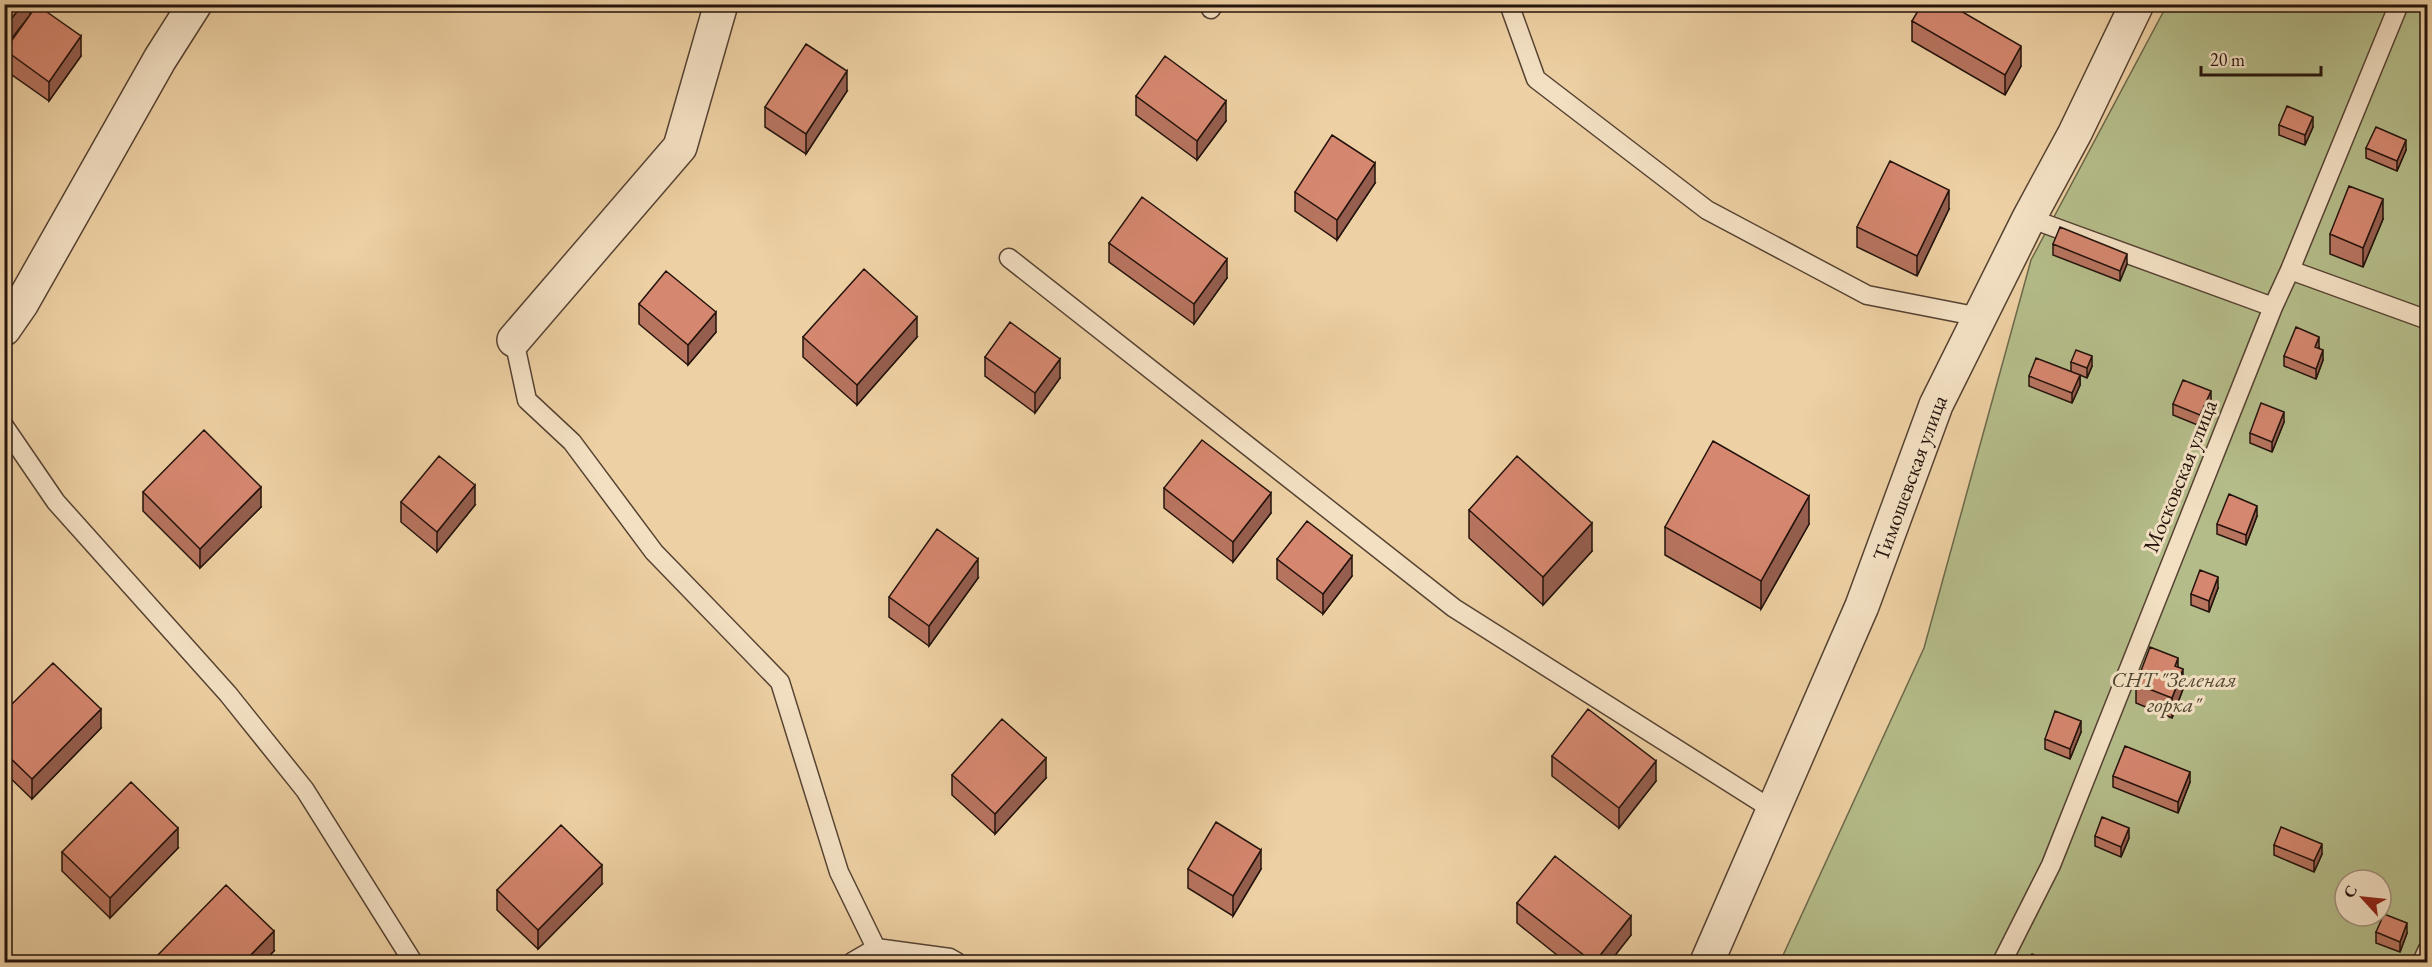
<svg xmlns="http://www.w3.org/2000/svg" width="2432" height="967" font-family="'EB Garamond',serif">
	<style>
		.green { fill: #b4bc89; stroke: #6c684a; stroke-width: 1.5; fill-rule: evenodd }
		.lines { fill: none; stroke-linecap: round; stroke-linejoin: round }
		.lane-casing { stroke: #564232; stroke-width: 21 }
		.street-casing { stroke: #564232; stroke-width: 36 }
		.lane { stroke: #f3e0c3; stroke-width: 18 }
		.street { stroke: #f3e0c3; stroke-width: 33 }
		.wall { fill: #b7745f; stroke: #24130c; stroke-width: 1.5 }
		.shaded-wall { fill: #955e4e; stroke: #24130c; stroke-width: 1.5 }
		.building { fill: #d5876f; stroke: #24130c; stroke-width: 1.5 }
		.labels { text-anchor: middle; dominant-baseline: central; stroke-width: 6; stroke-linejoin: round; paint-order: stroke }
		.street-label { font-size: 22px; fill: #24130c; stroke: #f3e0c3 }
		.park-label { font-size: 22px; font-style: italic; fill: #4f4632; stroke: #f3e0c3 }
	</style>
	<rect width="100%" height="100%" fill="#edd0a3"/>
	<filter id="stains"><feTurbulence type="fractalNoise" baseFrequency=".00333" numOctaves="4"/><feColorMatrix values="0 0 0 0 .2 0 0 0 0 .09 0 0 0 0 .02 0 0 0 .5 -.17"/></filter>
	<radialGradient id="worn" r=".72"><stop offset=".6" stop-color="#630" stop-opacity="0"/><stop offset="1" stop-color="#630" stop-opacity=".3"/></radialGradient>
	<path class="green" d="M2167,5H2427V962H1780L1924,648L2031,260ZM2345,880H2381V916H2345Z"/>
	<g class="lines">
		<g class="lane-casing">
			<path id="lane" d="M1509,4L1536,79L1707,210L1867,295L1980,317
				M1211,9L1213,4
				M2029,218L2273,307
				M1009,258L1454,608L1773,810
				M2290,270L2428,320
				M514,340L527,400L572,442L654,552L780,682L839,872L876,948
				M4,426L56,502L228,694L305,790L413,962
				M852,962L876,948L950,958L957,962
				M2002,962L2051,865L2273,307L2290,270L2399,4
				M2422,962L2428,949"/>
		</g>
		<g class="street-casing">
			<g id="street">
				<path d="M4,329L22,303L160,59L195,4"/>
				<path d="M514,340L680,147L721,4"/>
				<path id="s1" d="M1707,962L1862,606L1936,405L2029,218L2075,133L2137,4"/>
			</g>
		</g>
		<use href="#lane" class="lane"/>
		<use href="#street" class="street"/>
	</g>
	<path class="wall" d="M4,4H30V14L81,56L49,101L5,70V50L22,26L4,48Z
		M1912,21L2021,66L2005,95L1912,41Z
		M847,91L806,154L765,127V107Z
		M1136,96L1226,121L1197,160L1136,115Z
		M2279,125L2313,127L2305,145L2279,135Z
		M2366,148L2406,150L2397,171L2366,158Z
		M1375,183L1337,240L1295,211V192Z
		M1949,209L1917,276L1857,247V227Z
		M2383,219L2363,267L2330,254V234Z
		M1109,243L1227,278L1194,324L1109,262Z
		M2053,244L2127,264L2120,281L2053,255Z
		M639,304L716,332L688,365L639,324Z
		M803,337H917L857,405L803,357Z
		M2319,347V348L2323,360L2316,379L2284,366V356Z
		M985,357L1060,378L1035,413L985,376Z
		M2071,362L2092,366L2087,378L2080,375V385L2072,403L2029,386V376L2071,372Z
		M2211,401L2200,426L2173,415V404Z
		M2284,422L2272,452L2250,443V433Z
		M1164,488L1271,513L1233,562L1164,508Z
		M143,492L261,507L200,568L143,511Z
		M401,502L475,505L437,552L401,522Z
		M1469,510L1592,551L1543,605L1469,538Z
		M2257,516L2246,545L2217,534V524Z
		M1809,524L1761,609L1665,555V527Z
		M1277,559L1352,576L1323,614L1277,579Z
		M978,578L929,646L889,617V597Z
		M2218,588L2209,612L2191,605V594Z
		M2178,667L2183,689L2172,718L2136,703V684Z
		M4,712L101,728L32,799L4,772Z
		M2081,732L2070,759L2045,749V739Z
		M1552,756L1656,781L1619,828L1552,776Z
		M952,775L1046,778L995,834L952,795Z
		M2113,776L2190,782L2178,813L2113,787Z
		M2095,836L2129,838L2121,857L2095,846Z
		M2274,845L2322,854L2314,872L2274,855Z
		M178,848L110,918L62,871V852Z
		M1188,869H1261L1233,916L1188,888Z
		M602,884L538,949L497,910V890Z
		M1517,903L1631,935L1609,963H1567L1517,923Z
		M2376,932L2407,933L2400,952L2376,943Z
		M274,951L262,963H158V955Z"/>
	<path class="shaded-wall" d="M23,4H30V15L4,48V28Z
		M81,36V56L49,101V82Z
		M2021,46V66L2005,95V75Z
		M847,71V91L806,154V134Z
		M1226,101V121L1197,160V141Z
		M2313,117V127L2305,145V135Z
		M8,134V154L4,159V139Z
		M2406,140V150L2397,171V161Z
		M1375,163V183L1337,240V220Z
		M1949,190V209L1917,276V256Z
		M2383,199V219L2363,267V248Z
		M2127,254V264L2120,281V271Z
		M1227,259V278L1194,324V304Z
		M716,312V332L688,365V345Z
		M917,317V337L857,405V385Z
		M2319,337V347L2315,357V347Z
		M2323,350V360L2316,379V369Z
		M2092,356V366L2087,378V368Z
		M1060,359V378L1035,413V393Z
		M2080,375V385L2072,403V393Z
		M2211,391V401L2200,426V415Z
		M2284,412V422L2272,452V442Z
		M475,485V505L437,552V532Z
		M261,487V507L200,568V549Z
		M1271,493V513L1233,562V542Z
		M1809,496V524L1761,609V581Z
		M2257,506V516L2246,545V535Z
		M1592,523V551L1543,605V577Z
		M1352,556V576L1323,614V594Z
		M978,559V578L929,646V626Z
		M2218,577V588L2209,612V601Z
		M2178,658V677L2175,666Z
		M2183,669V689L2172,718V698Z
		M101,709V728L32,799V779Z
		M2081,721V732L2070,759V749Z
		M1046,758V778L995,834V814Z
		M1656,761V781L1619,828V808Z
		M2190,772V782L2178,813V802Z
		M178,828V848L110,918V898Z
		M2129,828V838L2121,857V847Z
		M2322,844V854L2314,872V861Z
		M1261,850V869L1233,916V896Z
		M602,865V884L538,949V930Z
		M1631,916V935L1609,963H1594Z
		M2407,923V933L2400,952V942Z
		M274,931V951L262,963H243Z"/>
	<path class="building" d="M4,4H23L4,28Z
		M1922,4H1949L2021,46L2005,75L1912,21Z
		M37,5L81,36L49,82L5,50Z
		M806,44L847,71L806,134L765,107Z
		M1165,56L1226,101L1197,141L1136,96Z
		M2287,106L2313,117L2305,135L2279,125Z
		M2376,127L2406,140L2397,161L2366,148Z
		M4,131L8,134L4,139Z
		M1332,135L1375,163L1337,220L1295,192Z
		M1890,161L1949,190L1917,256L1857,227Z
		M2349,186L2383,199L2363,248L2330,234Z
		M1142,197L1227,259L1194,304L1109,243Z
		M2060,227L2127,254L2120,271L2053,244Z
		M864,269L917,317L857,385L803,337Z
		M666,271L716,312L688,345L639,304Z
		M1010,322L1060,359L1035,393L985,357Z
		M2296,327L2319,337L2315,347L2323,350L2316,369L2284,356Z
		M2076,350L2092,356L2087,368L2071,362Z
		M2036,358L2080,375L2072,393L2029,376Z
		M2183,380L2211,391L2200,415L2173,404Z
		M2261,403L2284,412L2272,442L2250,433Z
		M204,430L261,487L200,549L143,492Z
		M1202,440L1271,493L1233,542L1164,488Z
		M1713,441L1809,496L1761,581L1665,527Z
		M439,456L475,485L437,532L401,502Z
		M1517,456L1592,523L1543,577L1469,510Z
		M2229,494L2257,506L2246,535L2217,524Z
		M1307,521L1352,556L1323,594L1277,559Z
		M937,529L978,559L929,626L889,597Z
		M2200,570L2218,577L2209,601L2191,594Z
		M2150,647L2178,658L2175,666L2183,669L2172,698L2136,684Z
		M53,663L101,709L32,779L4,752V712Z
		M1588,709L1656,761L1619,808L1552,756Z
		M2055,711L2081,721L2070,749L2045,739Z
		M1002,719L1046,758L995,814L952,775Z
		M2125,746L2190,772L2178,802L2113,776Z
		M131,782L178,828L110,898L62,852Z
		M2102,817L2129,828L2121,847L2095,836Z
		M1216,822L1261,850L1233,896L1188,869Z
		M561,825L602,865L538,930L497,890Z
		M2281,827L2322,844L2314,861L2274,845Z
		M1555,856L1631,916L1594,963L1517,903Z
		M226,885L274,931L243,963H165L158,955Z
		M2384,914L2407,923L2400,942L2376,932Z
		M2032,954L2049,963H2028Z"/>
	<g class="labels">
		<g class="street-label">
			<text transform="translate(2180 476) rotate(-68)">Московская улица</text>
			<text stroke="none"><textPath href="#s1" startOffset="525">Тимошевская улица</textPath></text>
		</g>
		<g class="park-label">
			<text x="2174" y="679">СНТ "Зеленая<tspan x="2174" dy="25">горка"</tspan></text>
		</g>
	</g>
	<rect width="2432" height="967" fill="none" stroke="#edd0a3" stroke-width="24"/>
	<rect x="6" y="6" width="2420" height="955" fill="none" stroke="#24130c" stroke-width="3"/>
	<rect x="12" y="12" width="2408" height="943" fill="none" stroke="#24130c" stroke-width="1.5"/>
	<g transform="translate(2363 898) rotate(297)"><circle r="28" fill="#f3e0c3" stroke="#a08e7a" stroke-width="1.5"/>
	<path d="M0-4.5L10 22L0 15L-10 22Z" fill="#8f2418"/>
	<text y="-9" font-size="16" font-weight="bold" text-anchor="middle" fill="#24130c">С</text>
	</g>
	<path d="M2201 66v9h120v-9" fill="none" stroke="#24130c" stroke-width="3"/>
	<text x="2210" y="66" font-size="18" fill="#24130c" stroke="#f3e0c3" stroke-width="4.5" paint-order="stroke">20 m</text>
	<rect width="100%" height="100%" filter="url(#stains)"/>
	<rect width="100%" height="100%" fill="url(#worn)"/>
</svg>
